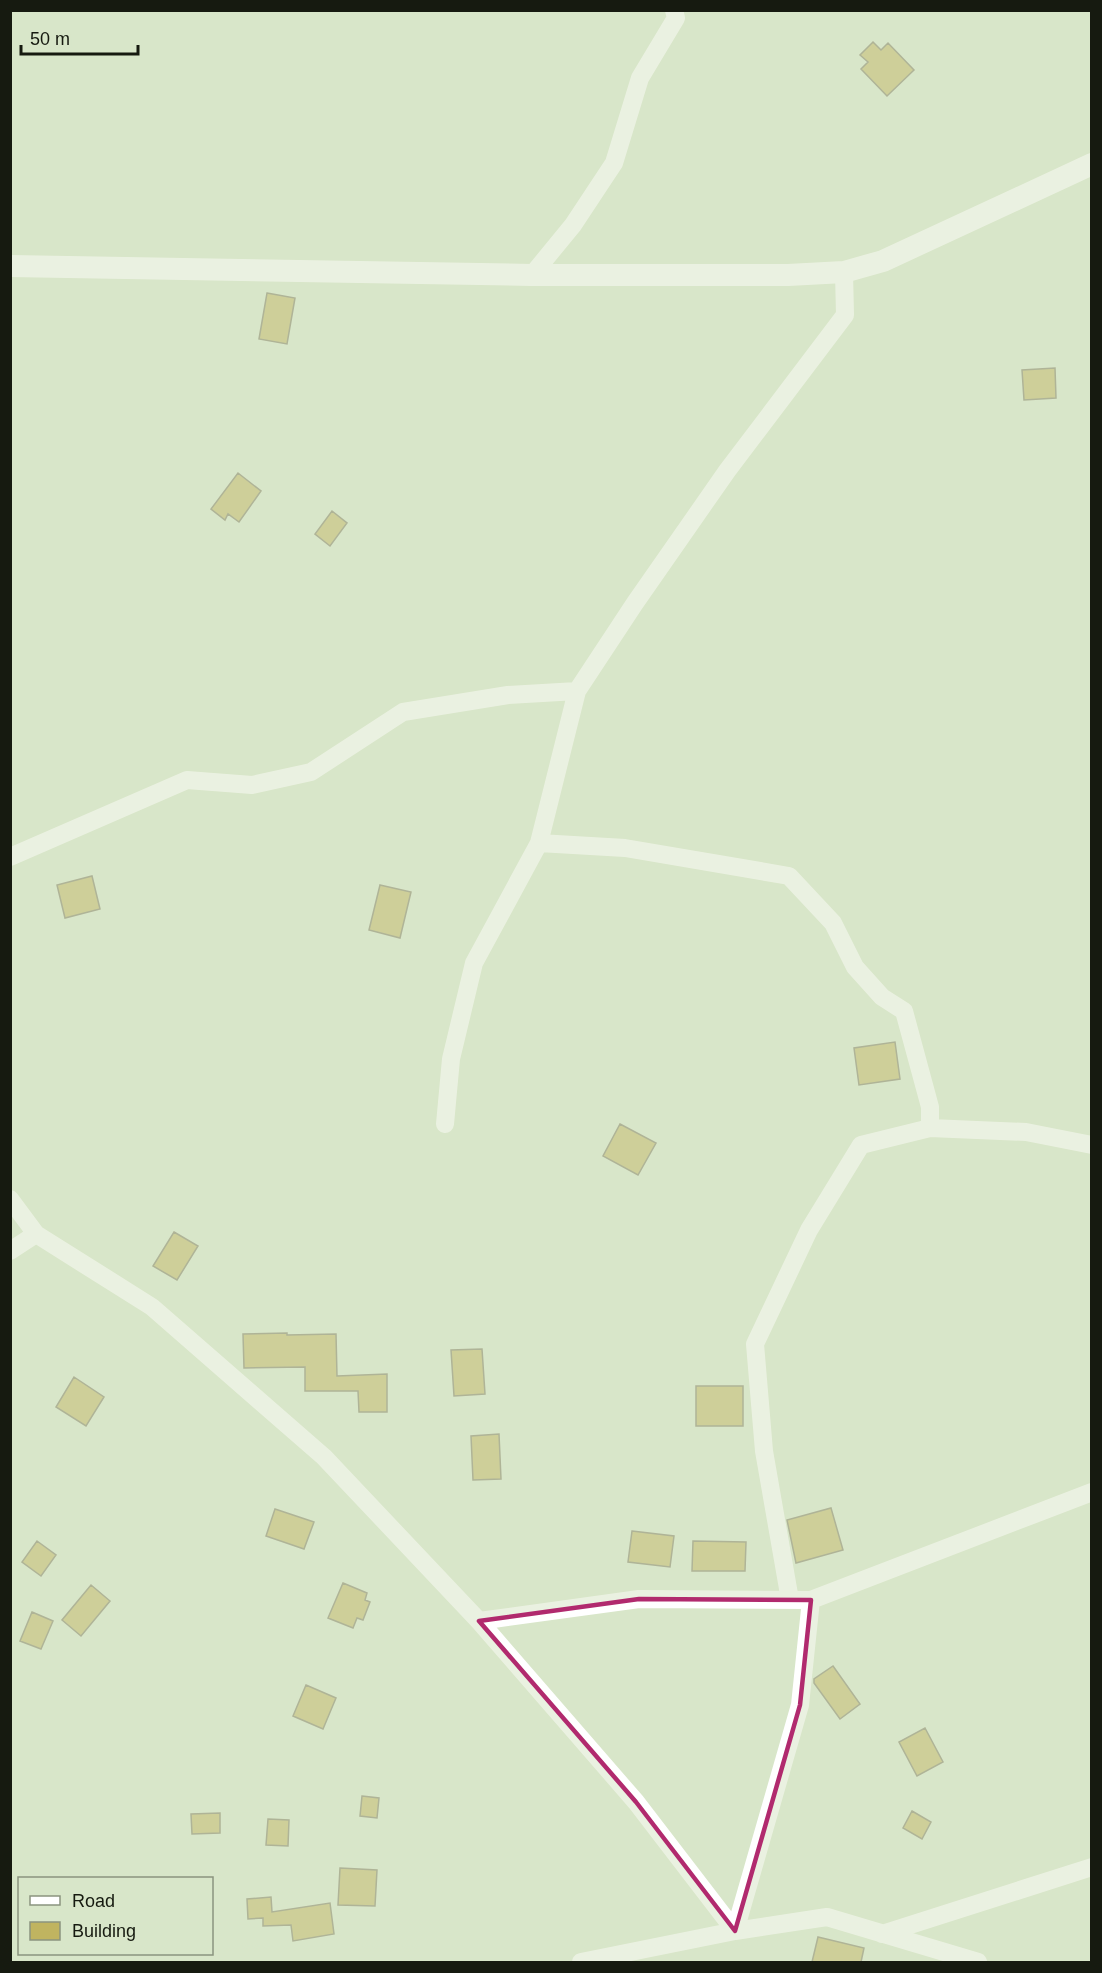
<svg xmlns="http://www.w3.org/2000/svg" width="1102" height="1973" font-family="Helvetica,sans-serif">
	<style>
		.building { fill: #c0b460; stroke: #7c785c; stroke-width: 1.5 }
		.lines { fill: none; stroke-linecap: round; stroke-linejoin: round }
		.minor { stroke: #fff; stroke-width: 18 }
		.major { stroke: #fff; stroke-width: 22 }
		.marked { fill: none; stroke: #b12a6e; stroke-width: 4.5; stroke-linejoin: round }
	</style>
	<rect width="100%" height="100%" fill="#d8e6c9"/>
	<path class="building" d="M873,42L881,50L888,43L914,70L887,96L861,69L868,62L860,55Z
		M267,293L295,298L287,344L259,339Z
		M1055,368L1056,398L1024,400L1022,370Z
		M238,473L261,491L239,522L228,514L225,520L211,509Z
		M332,511L347,523L330,546L315,534Z
		M92,876L100,909L65,918L57,885Z
		M380,885L411,892L400,938L369,930Z
		M895,1042L900,1079L859,1085L854,1048Z
		M620,1124L656,1143L638,1175L603,1156Z
		M174,1232L198,1246L177,1280L153,1266Z
		M287,1333V1335L336,1334L337,1376L387,1374V1412H359L358,1391H305V1367L244,1368L243,1334Z
		M482,1349L485,1394L454,1396L451,1350Z
		M74,1377L104,1397L86,1426L56,1407Z
		M696,1386H743V1426H696Z
		M499,1434L501,1479L473,1480L471,1436Z
		M831,1508L843,1550L796,1563L787,1520Z
		M275,1509L314,1522L304,1549L266,1536Z
		M632,1531L674,1536L670,1567L628,1562Z
		M37,1541L56,1555L41,1576L22,1562Z
		M693,1541L746,1542L745,1571H692Z
		M343,1583L367,1593L365,1600L370,1602L363,1620L357,1618L353,1628L328,1618Z
		M91,1585L110,1601L81,1636L62,1620Z
		M32,1612L53,1621L41,1649L20,1641Z
		M833,1666L860,1704L840,1719L814,1683V1679Z
		M306,1685L336,1698L323,1729L293,1716Z
		M925,1728L943,1762L917,1776L899,1742Z
		M362,1796L379,1798L377,1818L360,1816Z
		M912,1811L931,1822L922,1839L903,1828Z
		M220,1813V1833L192,1834L191,1814Z
		M268,1819L289,1820L288,1846L266,1845Z
		M340,1868L377,1870L375,1906L338,1905Z
		M271,1897L272,1912L330,1903L334,1934L293,1941L291,1925L263,1926V1918L248,1919L247,1899Z
		M818,1937L864,1948L861,1962H812Z"/>
	<g class="lines">
		<path class="minor" d="M844,272L845,315L727,471L635,603L577,691L539,843L625,848L789,876L833,923L855,967L882,997L904,1011L930,1107V1128
			M532,275L573,225L614,163L640,78L676,18L674,10
			M10,857L187,780L252,785L311,772L403,712L508,695L577,691
			M445,1124L451,1059L474,963L539,843
			M10,1199L36,1234L152,1307L324,1457L479,1621L636,1802L735,1931
			M10,1251L36,1234
			M790,1600L764,1451L755,1344L809,1230L861,1145L930,1128L1026,1132L1092,1145
			M479,1621L639,1599L811,1600L1092,1492
			M735,1931L800,1705L811,1600
			M882,1934L1092,1867
			M581,1962L735,1931L827,1917L978,1962"/>
		<path class="major" d="M10,266L532,275H788L844,272L883,261L1092,164"/>
	</g>
	<path d="M0 0H1102V1973H0ZM639,1599L811,1600L800,1705L735,1931L636,1802L479,1621Z" fill="#d8e6c9" fill-opacity=".55" fill-rule="evenodd"/>
	<path class="marked" d="M639,1599L811,1600L800,1705L735,1931L636,1802L479,1621Z"/>
	<rect width="1102" height="1973" fill="none" stroke="#161a10" stroke-width="24"/>
	<rect x="18" y="1877" width="195" height="78" fill="#d8e6c9" stroke="#8a947f" stroke-width="1.5"/>
	<rect x="30" y="1896" width="30" height="9" fill="#ffffff" stroke="#8a947f" stroke-width="1.5"/>
	<text x="72" y="1907" font-size="18" fill="#161a10">Road</text>
	<rect x="30" y="1922" width="30" height="18" fill="#c0b460" stroke="#8a947f" stroke-width="1.5"/>
	<text x="72" y="1937" font-size="18" fill="#161a10">Building</text>
	<path d="M21 45v9h117v-9" fill="none" stroke="#161a10" stroke-width="3"/>
	<text x="30" y="45" font-size="18" fill="#161a10" stroke="#d8e6c9" stroke-width="4.5" paint-order="stroke">50 m</text>
</svg>
